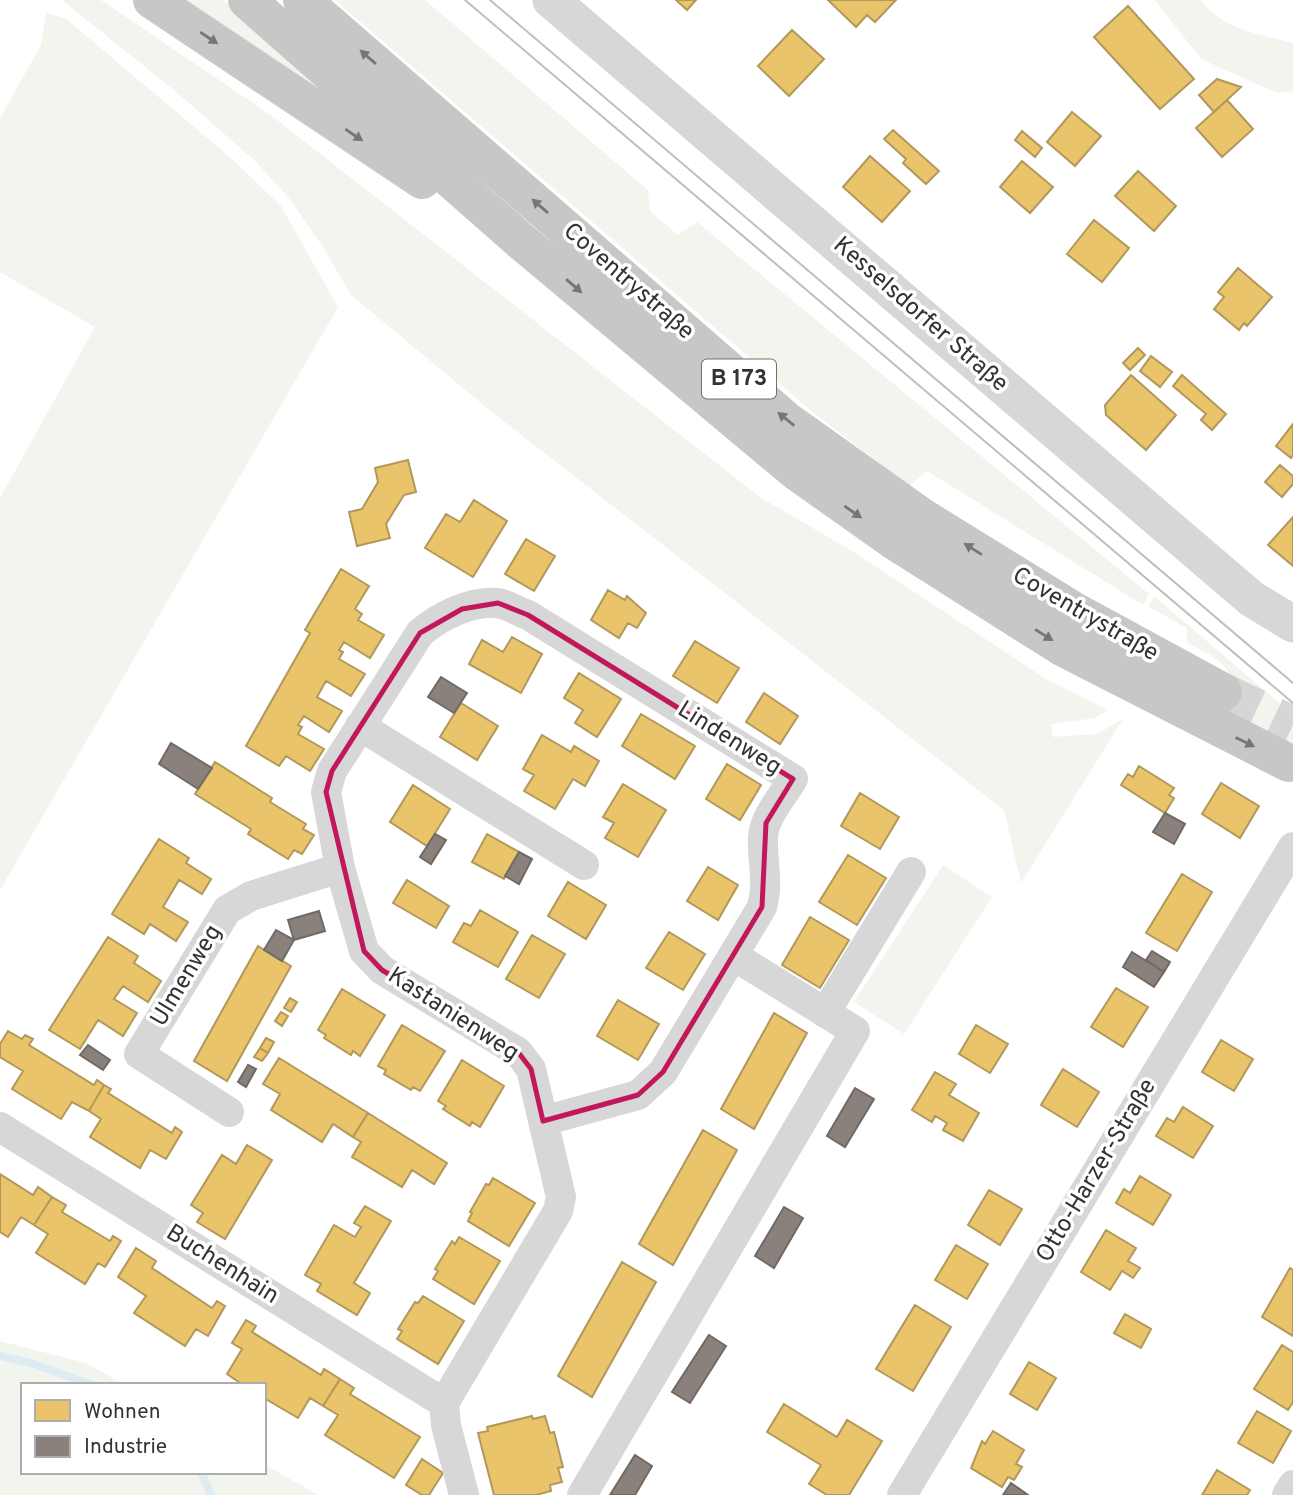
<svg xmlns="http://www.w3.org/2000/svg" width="1293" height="1495" font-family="Overpass,sans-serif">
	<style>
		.green { fill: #f1f5ed }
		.homes { fill: #e9c46a; stroke: #b2985a; stroke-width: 2 }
		.industry { fill: #8a817c; stroke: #706a66; stroke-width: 2 }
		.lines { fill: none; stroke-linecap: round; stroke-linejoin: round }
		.stream { stroke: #ddebf3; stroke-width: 8 }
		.trunk-tunnel { stroke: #d6d6d6; stroke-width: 38; stroke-dasharray: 38 19; stroke-linecap: butt }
		.minor { stroke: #d7d7d7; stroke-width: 30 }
		.tertiary { stroke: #d7d7d7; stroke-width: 37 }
		.trunk { stroke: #c7c7c7; stroke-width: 38 }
		.tram { stroke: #bebebe; stroke-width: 2 }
		.oneway { fill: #767676 }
		.marked { fill: none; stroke: #c2185b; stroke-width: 5; stroke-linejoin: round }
		.labels { text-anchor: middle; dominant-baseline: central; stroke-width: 7; stroke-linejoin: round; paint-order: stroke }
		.shield { fill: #fff; stroke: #707070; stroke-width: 2 }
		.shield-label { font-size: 23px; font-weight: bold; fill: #333 }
		.street-label { font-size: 24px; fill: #333; stroke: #fff }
	</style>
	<rect width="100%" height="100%" fill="#fff"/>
	<path class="green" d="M62,0H101L268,113L760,497L857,554L1046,679L1108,710L1095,718L1051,724L1053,737L1097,734L1123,719L1021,883L1004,810L493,413L351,295L323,247L289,198L253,159L175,91Z
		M174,0H223L375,131Z
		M335,0H425L648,190L650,211L678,235L697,222L1149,594L1143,605L927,471L909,486L809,409Z
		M1155,0H1201C1223,30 1259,34 1293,43V91L1277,93L1201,59Z
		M46,13L65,18L231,158L281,206L338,307L0,890V498L95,327L0,272V118L41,45Z
		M1154,596L1293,715V749L1284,739L1228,713C1239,669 1224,661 1187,643V628L1149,607Z
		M943,865L992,897L904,1034L854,1002Z
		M0,1341L86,1363L125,1385H23V1472H264V1464L318,1495H0Z"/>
	<path class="homes" d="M676,0H696L687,10Z
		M828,0H896L875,22L867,15L856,27Z
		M1128,6L1194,79L1160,109L1094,37Z
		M792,30L824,59L789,96L758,66Z
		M1217,79L1241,87L1214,112L1199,95Z
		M1227,100L1253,129L1222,157L1196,128Z
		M1072,112L1101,136L1075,166L1047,142Z
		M893,130L939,171L926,184L903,163L906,159L884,139Z
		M1022,131L1042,148L1035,157L1015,140Z
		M870,156L910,191L882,222L843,187Z
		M1022,161L1053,187L1030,213L1000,187Z
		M1138,171L1176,206L1154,231L1115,196Z
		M1094,220L1129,248L1102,282L1067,254Z
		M1238,268L1272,297L1247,326L1244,323L1239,330L1214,309L1224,297L1218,292Z
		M1138,348L1145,355L1130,370L1123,363Z
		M1151,356L1172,372L1160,387L1140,371Z
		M1131,375L1176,415L1146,450L1106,415L1105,405Z
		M1182,375L1226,414L1212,430L1201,420L1206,414L1173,386Z
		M1293,424V455L1291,458L1276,446Z
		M408,460L416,492L404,495L386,524L390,538L357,546L349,512L362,509L378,482L375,468Z
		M1280,465L1293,476V484L1282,497L1265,482Z
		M474,500L507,521L473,577L425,548L446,514L460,522Z
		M1293,517V566L1268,545Z
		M526,539L555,556L534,591L505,574Z
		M341,569L369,586L355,609L362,614L358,620L384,635L370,658L344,642L339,650L343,652L339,659L365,674L351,696L326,681L317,697L342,711L329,732L304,716L298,725L302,727L298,734L324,749L310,771L286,756L279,766L246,746L310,633L305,630Z
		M608,590L625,600L627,596L646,613L637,628L628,623L619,638L591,620Z
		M512,637L542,654L521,693L469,664L482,640L503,652Z
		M695,641L739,668L717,703L673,676Z
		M579,673L621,699L597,737L575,723L583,710L564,698Z
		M764,693L798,716L780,744L746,722Z
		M461,703L498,726L477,760L440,737Z
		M641,714L695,746L675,779L622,746Z
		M542,735L571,752L574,746L599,761L585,786L573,779L555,809L524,791L534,775L523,769Z
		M215,762L272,798L270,802L306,824L303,829L314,835L302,854L294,850L288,859L248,834L251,829L195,794Z
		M727,764L761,785L740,820L706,799Z
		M1139,766L1174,788L1169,795L1174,798L1165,813L1121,785L1128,774L1133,777Z
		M1221,783L1259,806L1240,838L1202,814Z
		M623,784L666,810L638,857L605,838L614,823L603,817Z
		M413,785L450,809L427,846L390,822Z
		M860,793L899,817L880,849L841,826Z
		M487,834L519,852L504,879L472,862Z
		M159,839L189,858L186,863L211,879L202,894L179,880L163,907L188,922L176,941L150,924L144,934L112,914Z
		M848,855L886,878L857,925L819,902Z
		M708,867L738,885L718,920L687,901Z
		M1182,874L1212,892L1177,951L1146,933Z
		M407,880L449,906L436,928L393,903Z
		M568,882L606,905L586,939L548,916Z
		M480,910L518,932L498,967L453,942L464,923L471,926Z
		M810,917L849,940L820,988L782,965Z
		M669,932L705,954L683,990L646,968Z
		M532,935L565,954L539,998L506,979Z
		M108,937L138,956L134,963L161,981L148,1002L123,986L114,999L137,1013L123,1036L98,1020L80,1049L49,1030Z
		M258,946L291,966L227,1081L194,1061Z
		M1116,988L1148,1007L1123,1047L1091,1027Z
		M342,989L385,1015L360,1056L353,1051L351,1055L324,1038L326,1035L318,1030Z
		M290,998L297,1002L291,1012L284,1008Z
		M618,1000L659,1024L638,1060L597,1036Z
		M281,1012L288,1016L282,1026L275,1021Z
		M774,1013L807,1033L754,1129L721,1109Z
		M402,1025L445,1051L420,1091L413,1087L411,1090L384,1074L386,1070L378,1066Z
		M976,1025L1008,1044L990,1073L959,1054Z
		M8,1031L22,1039L25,1035L33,1039L29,1045L94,1085L97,1080L104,1085L89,1111L72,1102L61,1119L12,1089L23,1071L0,1057V1044Z
		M266,1038L274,1042L268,1053L260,1048Z
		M1221,1040L1253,1059L1234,1091L1202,1072Z
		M260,1048L268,1053L262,1061L254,1057Z
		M279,1058L368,1113L353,1137L333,1124L322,1142L271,1110L280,1094L263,1084Z
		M462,1060L504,1086L480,1127L472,1122L470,1126L443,1109L446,1106L438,1101Z
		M1063,1069L1099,1092L1077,1127L1041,1105Z
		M935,1072L956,1084L949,1095L979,1113L963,1141L943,1130L947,1123L935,1116L932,1122L912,1110Z
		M104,1085L111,1089L108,1093L172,1133L175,1127L182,1132L166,1159L150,1150L140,1168L90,1137L101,1119L89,1111Z
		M1183,1107L1213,1126L1193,1158L1156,1136L1167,1118L1174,1122Z
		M368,1113L447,1163L434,1184L412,1170L402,1187L352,1157L361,1142L353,1137Z
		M703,1130L737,1150L673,1265L639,1244Z
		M247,1145L272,1160L225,1239L197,1222L203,1213L191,1205L222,1155L236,1164Z
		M0,1174L33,1195L38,1187L52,1197L34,1225L21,1217L8,1237L0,1232Z
		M1140,1176L1171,1195L1153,1225L1116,1203L1124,1189L1130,1193Z
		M493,1178L535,1203L509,1246L468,1221L472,1213L470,1212L486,1184L489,1185Z
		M989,1190L1022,1209L1000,1245L968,1225Z
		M52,1197L66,1205L62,1212L110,1241L113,1236L121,1241L105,1267L98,1263L85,1284L36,1253L48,1234L34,1225Z
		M365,1206L391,1221L354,1283L370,1293L357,1315L317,1291L321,1284L305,1275L334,1225L355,1237L361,1227L354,1223Z
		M1106,1230L1136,1248L1128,1261L1140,1268L1133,1278L1122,1271L1110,1290L1081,1272Z
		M459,1237L500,1261L474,1304L433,1279L438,1271L435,1269L452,1241L455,1244Z
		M956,1245L988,1264L967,1299L935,1280Z
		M136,1248L156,1261L152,1268L212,1308L217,1301L225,1306L208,1336L196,1329L185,1346L134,1313L146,1296L118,1277Z
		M622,1262L656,1282L592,1397L558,1376Z
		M1290,1268L1293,1270V1336L1262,1317Z
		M423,1296L464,1321L438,1364L397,1339L402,1331L398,1329L415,1302L418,1303Z
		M915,1305L951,1327L913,1391L876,1369Z
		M1125,1314L1151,1329L1141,1348L1114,1333Z
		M246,1320L256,1326L252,1332L321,1375L324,1369L340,1379L323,1406L310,1398L298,1418L264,1398V1385H243L227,1374L242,1349L232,1343Z
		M1282,1345L1293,1352V1402L1288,1410L1254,1389Z
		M1029,1362L1056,1378L1037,1410L1010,1394Z
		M340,1379L354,1388L350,1394L420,1437L394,1478L325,1435L338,1415L323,1406Z
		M784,1404L837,1437L847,1420L882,1441L849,1495H827L809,1484L821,1465L767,1432Z
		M1257,1411L1291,1431L1273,1463L1238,1443Z
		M532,1416L533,1419L545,1416L550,1433L554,1432L563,1467L558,1468L562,1482L550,1485L551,1491L536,1495H494L478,1433L488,1431L487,1427Z
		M993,1431L1024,1450L1016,1464L1022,1467L1014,1480L1008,1477L1002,1487L971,1468L982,1441L985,1444Z
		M422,1459L443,1473L429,1495H422L406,1485Z
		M1217,1470L1250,1490L1247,1495H1202Z"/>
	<path class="industry" d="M441,677L467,693L454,713L428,697Z
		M171,743L212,768L198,789L159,764Z
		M1165,813L1185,824L1174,844L1153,832Z
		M435,834L446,840L431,864L420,857Z
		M519,852L532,859L519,884L505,876Z
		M319,911L325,931L294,940L288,920Z
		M276,930L294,940L282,961L264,950Z
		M1152,951L1170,962L1164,972L1146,960Z
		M1132,952L1164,972L1154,987L1123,967Z
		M88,1045L110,1060L103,1070L80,1055Z
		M248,1065L256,1069L246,1087L238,1082Z
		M855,1088L874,1099L845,1147L827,1136Z
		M784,1207L803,1218L774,1268L755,1256Z
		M709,1335L726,1346L690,1403L672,1392Z
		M635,1455L652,1466L635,1495H610Z
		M1011,1483L1028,1495H1003Z"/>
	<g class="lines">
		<path class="stream" d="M0,1356L31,1363L92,1385
			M201,1472L211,1495"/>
		<path class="trunk-tunnel" d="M1223,692L1293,725"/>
		<path class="minor" d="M360,726L584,865
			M825,1013L911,872
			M229,1112L139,1054L227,910L251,896L340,868
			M0,1127L444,1403
			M464,1495L446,1425L444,1403L558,1211L561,1197L531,1069L518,1052L382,970L364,951L340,868L326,792L332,771L420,633C440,616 470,601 497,603C507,604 519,612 528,615L793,779C783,796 764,817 763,837C762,862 769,882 762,907L663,1072L638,1095L543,1121
			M582,1495L855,1031L734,956
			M902,1495L1293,847
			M1287,1495L1293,1485"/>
		<path class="tertiary" d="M551,0L1252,599L1293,624"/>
		<path class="trunk" d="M152,0L422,180
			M247,0L522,242L797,472L896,542L1062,647L1289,763
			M302,0L787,421L922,517L1074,611L1223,692"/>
		<path class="tram" d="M465,0L1293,703
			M490,0L1293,683"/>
	</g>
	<defs><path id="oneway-solid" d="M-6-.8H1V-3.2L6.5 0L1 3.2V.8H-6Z" transform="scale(1.75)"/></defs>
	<g class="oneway">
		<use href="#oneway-solid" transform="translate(209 38) rotate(34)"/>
		<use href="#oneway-solid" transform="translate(368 57) rotate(-139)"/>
		<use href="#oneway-solid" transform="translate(354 135) rotate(34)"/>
		<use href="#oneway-solid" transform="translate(540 206) rotate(-139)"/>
		<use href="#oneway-solid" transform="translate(574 286) rotate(41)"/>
		<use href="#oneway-solid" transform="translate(786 419) rotate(-141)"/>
		<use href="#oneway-solid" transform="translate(853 512) rotate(35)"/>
		<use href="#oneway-solid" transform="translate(973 549) rotate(-148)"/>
		<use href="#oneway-solid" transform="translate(1044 635) rotate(32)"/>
		<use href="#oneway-solid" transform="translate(1245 742) rotate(26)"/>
	</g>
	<path class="marked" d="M498,603L528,615L793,779L766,823L762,907L663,1072L638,1095L543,1121L531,1069L518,1052L382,970L364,951L326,792L332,771L420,633L462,609Z"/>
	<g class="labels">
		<rect class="shield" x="702" y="359.5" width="74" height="39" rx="5"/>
		<g class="shield-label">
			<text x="739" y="379">B 173</text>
		</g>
		<g class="street-label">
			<text transform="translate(628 282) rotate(41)">Coventrystraße</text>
			<text transform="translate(920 315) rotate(41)">Kesselsdorfer Straße</text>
			<text transform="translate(1085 615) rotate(30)">Coventrystraße</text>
			<text transform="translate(729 739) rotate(32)">Lindenweg</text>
			<text transform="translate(187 976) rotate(-59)">Ulmenweg</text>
			<text transform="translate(453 1015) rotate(33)">Kastanienweg</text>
			<text transform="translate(1097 1171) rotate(-59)">Otto-Harzer-Straße</text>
			<text transform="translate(222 1265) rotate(32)">Buchenhain</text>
		</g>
	</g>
	<rect x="21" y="1383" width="245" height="91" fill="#ffffff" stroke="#adadad" stroke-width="2"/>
	<rect x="35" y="1400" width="35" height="21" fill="#e9c46a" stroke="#adadad" stroke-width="2"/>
	<text x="84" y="1418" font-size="21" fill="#333333">Wohnen</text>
	<rect x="35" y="1436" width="35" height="21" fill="#8a817c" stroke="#adadad" stroke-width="2"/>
	<text x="84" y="1453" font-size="21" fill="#333333">Industrie</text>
</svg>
